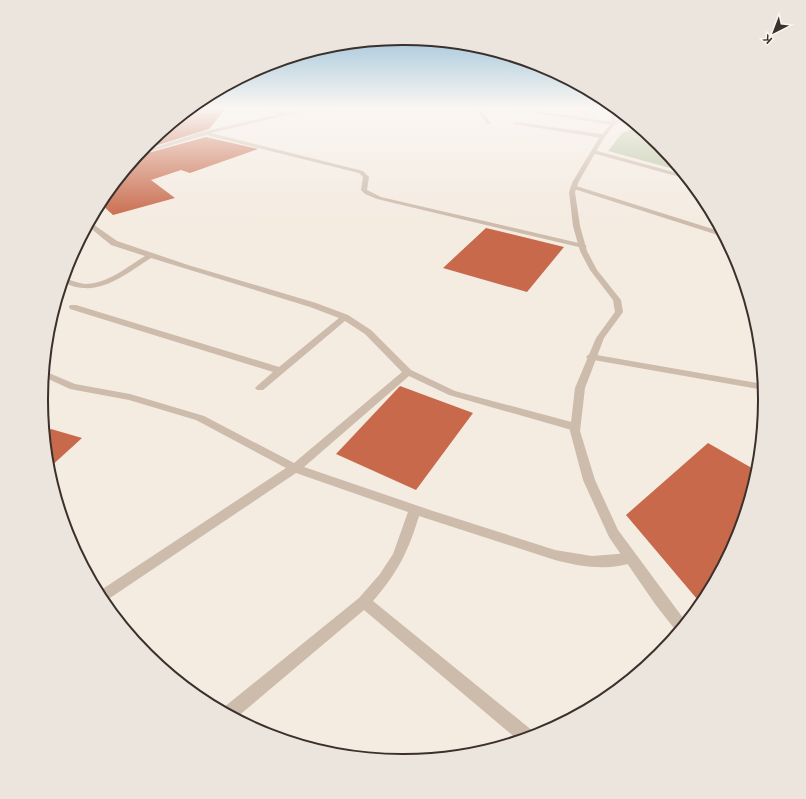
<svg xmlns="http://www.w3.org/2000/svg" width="806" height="799" font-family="Helvetica,sans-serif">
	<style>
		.green { fill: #b8c4a0 }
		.building { fill: #c8694b }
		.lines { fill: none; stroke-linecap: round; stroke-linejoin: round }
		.minor { fill: #cdbbac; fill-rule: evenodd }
		.tertiary { fill: #cdbbac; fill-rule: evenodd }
		.rim { fill: none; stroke: #3b302b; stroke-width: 2 }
	</style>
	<rect width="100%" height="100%" fill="#f4ebe1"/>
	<path class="green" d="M633,129C655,134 667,154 681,171L608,151L622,133Z"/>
	<path class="building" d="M191,108H226L209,129L142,150L148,144Z
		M206,137L258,149L190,173L181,170L151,180L175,198L113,215L100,203L137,156Z
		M486,228L564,247L527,292L443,268Z
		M400,386L473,413L416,490L336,454Z
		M51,429L82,438L48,469L45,434Z
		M708,443L757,471L737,538L714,580L697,599L626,515Z"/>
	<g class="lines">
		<path class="minor" d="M261,108H268L286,113L333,108L338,109L291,114L211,133L363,171L369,177L367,190L381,197L583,244L587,246L583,248L377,199L365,194L361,190L363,177L359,173L206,135L138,155L141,152L202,132L280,114Z
			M476,108H480L491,124H487Z
			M504,108H514L613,122L626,117L629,119L613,125Z
			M597,108H609L616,110L614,111Z
			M515,122L602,134L605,136L602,138L513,124Z
			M594,150L684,175L687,179L592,153V151Z
			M573,185L722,232L724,237L571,188L570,187Z
			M90,222L117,241L188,265L316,303L348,315L371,330L411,370L455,391L579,424L580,427L579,430L575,431L449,395L409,376L304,467L433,511L555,550L592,556L630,553L635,554L636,558L635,562C609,571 581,567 555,560L419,516C408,552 398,572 373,601L534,732L535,735L518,740L364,610L236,718L222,711L223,708L359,598L380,574L393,554L408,512L296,473L104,602L98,592L286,468L196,420L129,400L70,389L44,377V371L75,384L130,394L204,416L294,463L402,372L365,334L345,321L263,390H257L255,388L257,386L273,372L70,309L69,307L70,305H76L279,367L339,318L310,307L151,258C132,270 108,290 84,288C77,288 69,285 63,282L64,278C71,280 78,283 85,284C107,284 127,267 145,256L111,245L88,226Z
			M591,354L763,384L764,390L588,359L586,357L588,355Z"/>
		<path class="tertiary" d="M612,108L616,109L615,124L604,138L579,181L575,192L580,226L587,251L597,270L621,300L623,312L604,338L585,388L580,431L595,480L618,530L686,622L677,632L655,604L609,537L583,480L570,431L575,388L596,338L615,312L613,300L590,270L580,251L573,226L569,192L573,181L599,138L611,124Z"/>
	</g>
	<linearGradient id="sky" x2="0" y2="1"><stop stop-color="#7eb2d2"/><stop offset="0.49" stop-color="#faf6f2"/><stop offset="1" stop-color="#faf6f2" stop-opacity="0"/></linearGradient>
	<rect width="806" height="220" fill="url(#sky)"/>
	<path d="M0 0H806V799H0ZM402 45H404A354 354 0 0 1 758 399V400A354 354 0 0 1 404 754H402A354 354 0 0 1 48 400V399A354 354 0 0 1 402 45Z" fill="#ece5de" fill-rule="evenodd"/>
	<path class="rim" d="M402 45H404A354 354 0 0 1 758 399V400A354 354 0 0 1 404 754H402A354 354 0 0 1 48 400V399A354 354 0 0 1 402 45Z"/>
	<g transform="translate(774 32) rotate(222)" stroke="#fbf5ee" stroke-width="3" paint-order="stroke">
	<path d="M0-3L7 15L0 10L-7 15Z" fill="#3b302b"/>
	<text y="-6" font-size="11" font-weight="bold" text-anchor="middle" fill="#3b302b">K</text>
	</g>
</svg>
